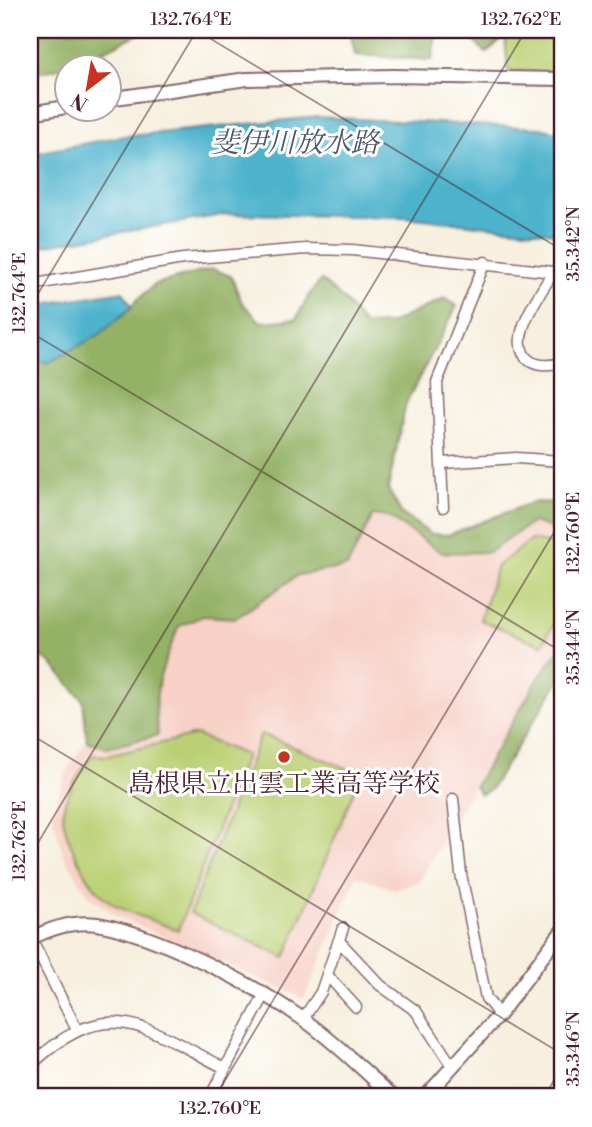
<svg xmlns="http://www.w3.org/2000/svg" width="592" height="1127" font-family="'Libre Bodoni','Noto Serif JP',serif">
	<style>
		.built { fill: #f7d1c6 }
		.green { fill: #bbd074; stroke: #827850; stroke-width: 2 }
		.forest { fill: #94b266; stroke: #6f6848; stroke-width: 2 }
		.water { fill: #4eb3cc; stroke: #4c697c; stroke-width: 2 }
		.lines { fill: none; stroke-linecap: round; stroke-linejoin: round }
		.minor-casing { stroke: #87686a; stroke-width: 13 }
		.tertiary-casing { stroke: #87686a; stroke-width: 16 }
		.minor { stroke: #fff; stroke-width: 10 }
		.tertiary { stroke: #fff; stroke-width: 12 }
		.ticks { fill: none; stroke: #4a1f2b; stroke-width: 2; stroke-opacity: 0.45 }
		.poi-dot { fill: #c8321e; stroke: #fff; stroke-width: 2.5 }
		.labels { text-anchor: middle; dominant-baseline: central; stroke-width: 6; stroke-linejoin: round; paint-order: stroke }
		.poi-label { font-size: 26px; fill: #4a1f2b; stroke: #fff }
		.water-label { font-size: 28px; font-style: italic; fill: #4c5a6b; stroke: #fff }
		.neatline { fill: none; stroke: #4a1f2b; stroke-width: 2.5 }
		.ticks-label { font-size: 18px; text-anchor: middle; fill: #4a1f2b }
	</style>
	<rect width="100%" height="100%" fill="#fff"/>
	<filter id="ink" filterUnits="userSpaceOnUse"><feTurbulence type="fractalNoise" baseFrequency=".0143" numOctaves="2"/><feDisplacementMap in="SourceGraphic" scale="14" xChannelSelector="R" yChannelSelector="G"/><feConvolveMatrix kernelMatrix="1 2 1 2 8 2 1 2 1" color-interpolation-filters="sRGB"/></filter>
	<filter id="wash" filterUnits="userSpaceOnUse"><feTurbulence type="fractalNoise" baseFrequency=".00686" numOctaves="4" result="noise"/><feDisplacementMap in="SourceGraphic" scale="28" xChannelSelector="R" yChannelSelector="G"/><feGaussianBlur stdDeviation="1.57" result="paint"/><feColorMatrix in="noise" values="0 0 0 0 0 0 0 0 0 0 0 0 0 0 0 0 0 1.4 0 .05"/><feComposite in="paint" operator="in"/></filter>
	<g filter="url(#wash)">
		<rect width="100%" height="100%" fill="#f7f0df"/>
		<path class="built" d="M373,515L389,517L442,553L490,552L533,522L562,532V646L450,826L420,881L396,890L357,876L304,999L117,916L89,896L63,854L52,813L69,766L87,741L107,748L157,735L156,683L179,626L203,616L236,618L298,575L326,572Z"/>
		<path class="green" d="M526,30H562V73L508,71L505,36Z
			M531,540L562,546V609L542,645L480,620L497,566Z
			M261,734L361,774L285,958L190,913Z
			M196,735L246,755L178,930C157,922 119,911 104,897C87,882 58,829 64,806C69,787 81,770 93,755L107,756Z"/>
		<path class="forest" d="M30,30H146L79,63L30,75Z
			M350,30H437L432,60L355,55Z
			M464,30H527L505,36L486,53Z
			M212,269L231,276L242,303L261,322L296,319L309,295L321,280L343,299L364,325L390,324L445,298L457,306L406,403L388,489L402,514L431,534L448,535L533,502L562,503V532L533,522L489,552L442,553L389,517L373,515L347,567L298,575L236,618L203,616L179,626C162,669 151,687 158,735L107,748L87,741L83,700L52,664L30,651V356L48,363L100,334L155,284Z
			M562,646V676L490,790L480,795L475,786L538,679Z"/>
		<path class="water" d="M316,117L540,128L562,133V234L405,217L228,214L30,248V154L118,137Z
			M123,291L132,307L100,334L48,363L30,357V306Z"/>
	</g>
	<g filter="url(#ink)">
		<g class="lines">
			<g class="minor-casing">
				<path id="minor" d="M554,271C542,291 503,342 530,361C539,367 553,366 562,362
					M30,285L183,259L306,249L352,250L562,273
					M442,463L516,458L562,461
					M443,507L437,382L485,262
					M453,799L461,874L486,998L499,1015
					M31,938L77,1030
					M339,941L380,985L416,1011L452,1066
					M327,975L356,1007
					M303,1019L321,992L343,928
					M30,1066C107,992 144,1027 225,1068
					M210,1097L265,994
					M372,1097L385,1090"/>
			</g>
			<g class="tertiary-casing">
				<path id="tertiary" d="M108,99L247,79L393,76L562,79
					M30,113L66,107
					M30,939C49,929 74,921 97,924C156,934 251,983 300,1017C334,1040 363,1071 394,1097
					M425,1097L499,1015L562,931"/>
			</g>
			<use href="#minor" class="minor"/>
			<use href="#tertiary" class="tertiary"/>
		</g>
	</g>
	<path class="ticks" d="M196,30L562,250M30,307L197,30M30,332L562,652M30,734L562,1054M30,856L526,30M215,1097L562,519M544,1097L562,1067"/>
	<circle class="poi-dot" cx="284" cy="757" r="7"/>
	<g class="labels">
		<g class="poi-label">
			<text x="284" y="784">島根県立出雲工業高等学校</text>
		</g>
		<g class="water-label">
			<text x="295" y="143">斐伊川放水路</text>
		</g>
	</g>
	<rect width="592" height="1127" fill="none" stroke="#fff" stroke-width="77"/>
	<g transform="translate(88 88) rotate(211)"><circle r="33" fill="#ffffff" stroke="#b7a5aa" stroke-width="2"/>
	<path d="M0-5L12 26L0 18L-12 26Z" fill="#c8321e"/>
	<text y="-10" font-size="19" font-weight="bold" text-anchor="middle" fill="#4a1f2b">N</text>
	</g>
	<rect x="38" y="38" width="516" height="1050" class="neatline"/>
	<g class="ticks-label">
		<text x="191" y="25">132.764°E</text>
		<text x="521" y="25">132.762°E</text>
		<text transform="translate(573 244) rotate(-90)" y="6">35.342°N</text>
		<text transform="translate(19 293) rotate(-90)" y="6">132.764°E</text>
		<text transform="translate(573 533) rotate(-90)" y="6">132.760°E</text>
		<text transform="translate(573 647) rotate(-90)" y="6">35.344°N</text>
		<text transform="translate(19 841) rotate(-90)" y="6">132.762°E</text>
		<text transform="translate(573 1049) rotate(-90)" y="6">35.346°N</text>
		<text x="220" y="1114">132.760°E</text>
	</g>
</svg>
